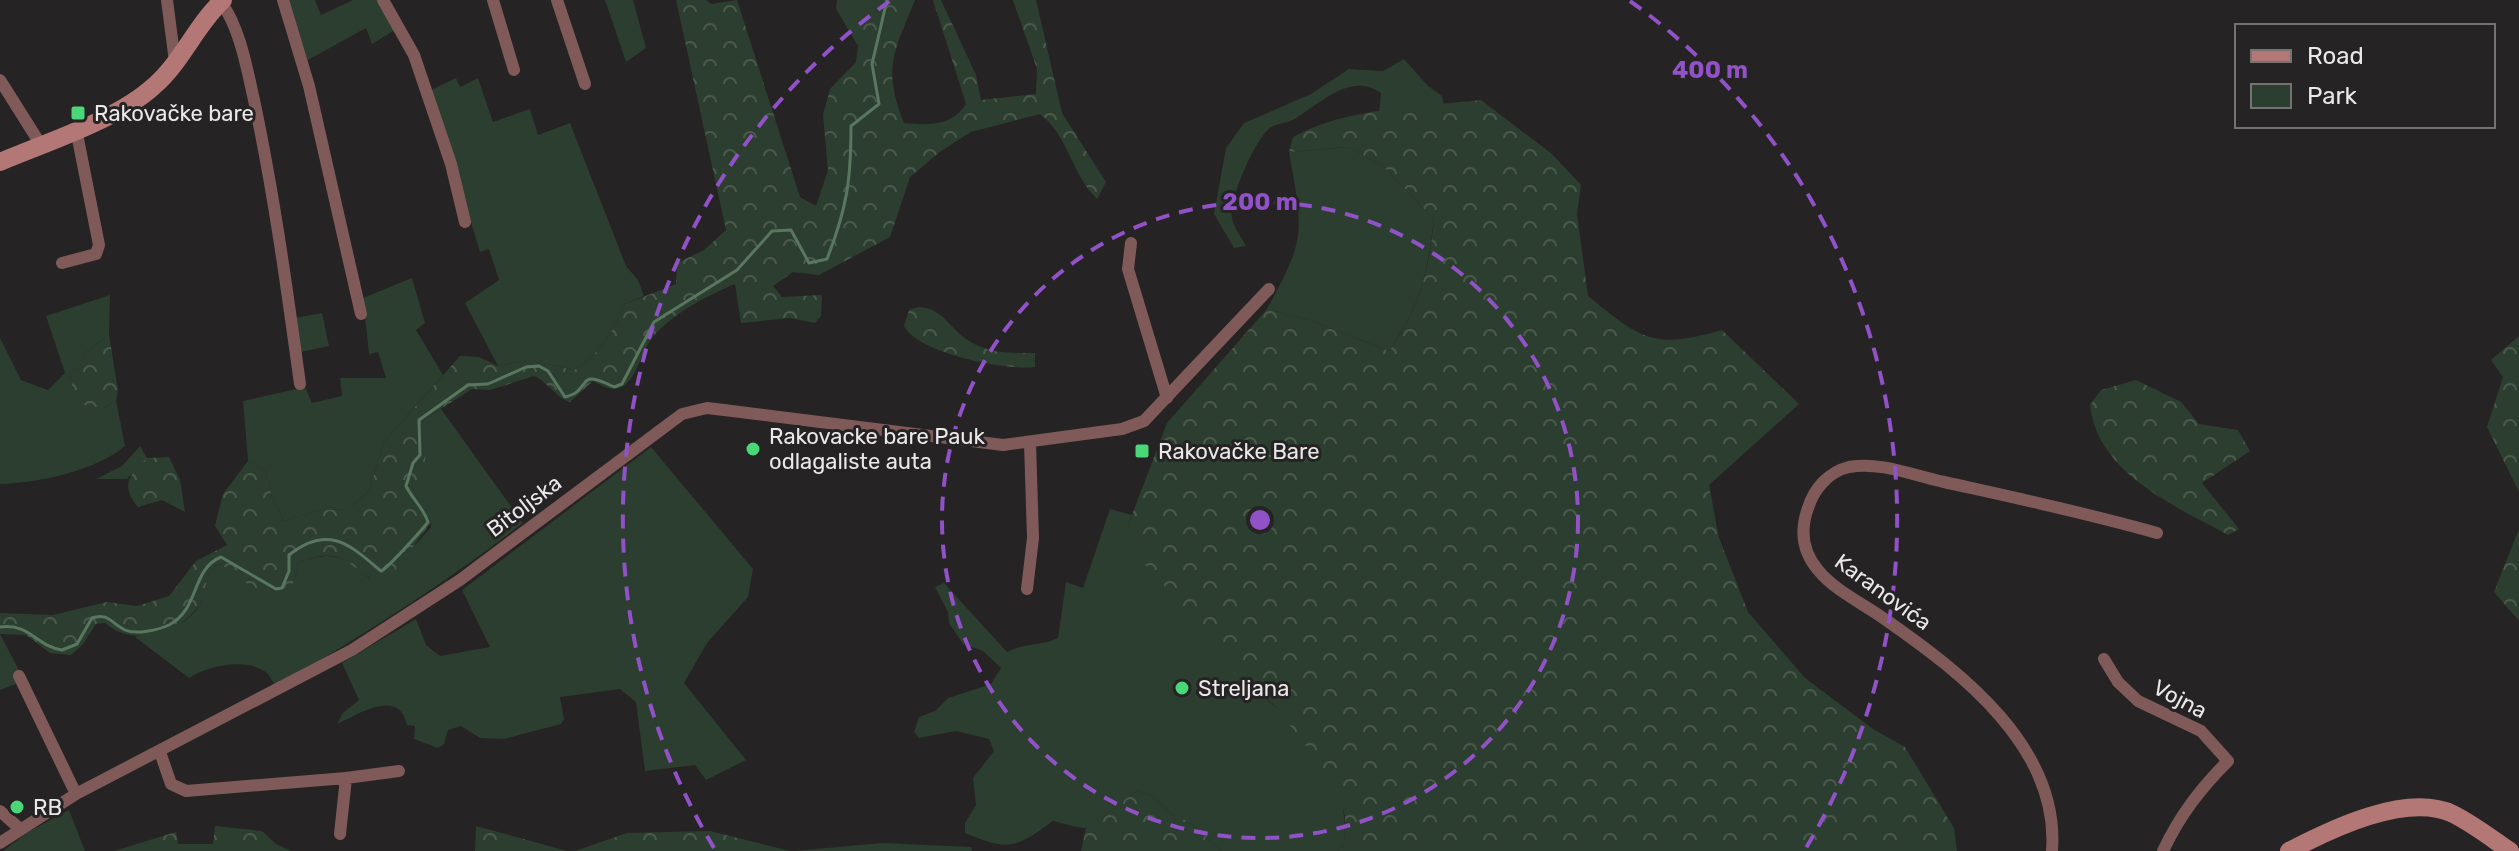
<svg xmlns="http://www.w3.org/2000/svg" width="2519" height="851" font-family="Rubik,sans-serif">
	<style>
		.green { fill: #2c3e2f }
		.forest { fill: url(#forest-crowns) }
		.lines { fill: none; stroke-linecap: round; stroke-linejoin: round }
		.stream { stroke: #59775f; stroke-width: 3 }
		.street { stroke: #7f5a58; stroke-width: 12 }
		.secondary { stroke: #b37875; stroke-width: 18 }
		.ring { fill: none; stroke: #9152c7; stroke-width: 4; stroke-dasharray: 14 10 }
		.poi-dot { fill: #49d778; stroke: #252323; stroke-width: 3 }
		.labels { text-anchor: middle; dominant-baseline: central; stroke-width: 6; stroke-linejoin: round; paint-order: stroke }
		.poi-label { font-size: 22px; fill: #eae8e8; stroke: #252323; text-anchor: start }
		.street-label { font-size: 22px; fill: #eae8e8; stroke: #252323 }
		.centre { fill: #9152c7; stroke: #252323; stroke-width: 4 }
		.ring-label { font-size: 24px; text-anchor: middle; font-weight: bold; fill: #9152c7; stroke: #252323; stroke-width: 6; stroke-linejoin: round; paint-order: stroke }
	</style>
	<defs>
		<pattern id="forest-crowns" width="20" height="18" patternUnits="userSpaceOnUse" patternTransform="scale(2)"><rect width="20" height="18" fill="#2c3e2f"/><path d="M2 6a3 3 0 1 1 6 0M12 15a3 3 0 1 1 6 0" fill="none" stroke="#4b5a4d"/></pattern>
	</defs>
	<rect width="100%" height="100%" fill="#252323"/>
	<path class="green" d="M287,0H315L321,15L353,0H378L395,30L372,44L366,28L306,61Z
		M605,0H633L646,48L626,62Z
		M837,0H871L858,46L836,9Z
		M1404,59L1428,86L1442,96L1444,105L1379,113L1381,93C1350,71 1319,105 1293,120C1286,123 1275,124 1270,128C1255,139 1228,201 1232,218C1234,228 1242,238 1246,246L1234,248L1214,214L1226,148L1244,123L1311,94L1349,69L1383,71Z
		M456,78L460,87L478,78L493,122L530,109L538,135L570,123L626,266L638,280L644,296L625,304C612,333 601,353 574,370L528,360L498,366L465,303L499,280L489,249L480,252L431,90Z
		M1348,147L1383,166L1434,219C1427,274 1421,305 1389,351L1309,320L1267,309C1307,236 1303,232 1289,152Z
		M412,278L425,323L416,330L443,375L384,442L369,491L348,509L320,510L284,521L272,498L266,471L248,461L243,401L305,387L312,403L342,396L340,378H386L378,352L369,354L363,298Z
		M110,295L109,334L84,354L86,366L70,373L72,387L104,408L116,400L125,446C96,471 37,483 0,484V338L21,380L48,390L65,373L46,316Z
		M322,313L329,346L301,352L295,318Z
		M441,409L523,523C444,585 362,635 276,687C273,682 269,674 264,671C245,658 207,666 189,678L135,637C158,632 190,627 201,602C207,588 204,571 219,563L229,570L294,582L299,562C332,551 343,554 369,578L417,543L431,527L429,507L417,498L421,426L425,419Z
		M140,446L147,458L127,479H96L122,466Z
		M651,447L753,569L748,597L707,643L684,683L746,760L706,780L695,765L645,771L636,702L620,689L560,697L564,719L561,724L504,739L480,738L461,726L448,730L444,744L438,748L414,739L415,726L407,725C399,687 358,715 337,724L343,713L359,700L342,663L416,619L426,645L440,656L490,647L462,590Z
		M1110,509L1132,515L1127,528L1245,686C1275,697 1326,759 1338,788C1345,807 1345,825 1344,845L1338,851H1221L1188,820H1178L1151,795L1138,791C1122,799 1096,827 1085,828C1076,828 1063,823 1053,821C1015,849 1008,851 965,833V823L976,805L973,778L994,751L989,739L956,731L919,738L914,732L919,717L935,711L948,698L991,684L1001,668L983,651L963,644L949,623L948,612L935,587L944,583L1007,652C1022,643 1042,646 1058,638L1066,582L1083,588Z
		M0,634L21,674L18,683L0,690Z
		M69,810L85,851H3L28,832Z"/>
	<path class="forest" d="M676,0H706L711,4L737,0L800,197L816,206L828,170L823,115L830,89L856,62L861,24L871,0H915C894,52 882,68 904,123C929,125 951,127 966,104L933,0H941L976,75L981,100L1036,94L1037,69L1013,0H1036L1062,113L1106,182L1097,199C1072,175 1068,135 1040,114L971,132L941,151L910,177L890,237L819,275L793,272L773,286L782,297L822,295L821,316L815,323L790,318L741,323L735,284C706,296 665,317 648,344C641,355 637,374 627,383C615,394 605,387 593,381L570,402C556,398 548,382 534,376L490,390L472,389L425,419L421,426L429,441L417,498L429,507L433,520L388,580L379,583C342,564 347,546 299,562L294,582L286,592C256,596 242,579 219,563C202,572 209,593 198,607C177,635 132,647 105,623L96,624L83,644L71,655L50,653L26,635L0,634V613L53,615L107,602L137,606L169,596L196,561L227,545L215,526L223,494L248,461L266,471L272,498L284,521L320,510L348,509L369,491L384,442L460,356L479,357L498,366L528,360L574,370C601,353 612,333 625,304L676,284L677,263L704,250L726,230Z
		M1481,100L1552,154L1581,185L1577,214L1588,296C1641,339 1653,350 1722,330L1799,404L1709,485L1719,538L1748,612L1805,678L1873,729L1905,747L1954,828L1957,851H1338L1344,845L1345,816L1337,786L1275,706L1260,692L1245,687L1200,626L1142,561L1127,528L1167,423L1267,309L1309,320L1389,351C1419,310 1429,270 1434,219L1383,166L1348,147L1289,152L1293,137C1348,107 1420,107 1481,100Z
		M919,307C942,308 949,327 966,339C987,354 1011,353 1035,353V367C1007,371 917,353 904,326L909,310Z
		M109,334L118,391L116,400L104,408L83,405L72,387L70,373L85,366L84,354Z
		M2519,336V492L2487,427L2503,377L2491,360Z
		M2136,380L2181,402L2199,424L2238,430L2250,451L2202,483L2239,529L2228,535C2175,506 2097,473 2090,405L2101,390Z
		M169,457L180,480L185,512L162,500L138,507C120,486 129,474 147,458Z
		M2519,529V621L2494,592Z
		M1138,791L1151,795L1178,820H1188L1221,851H1081L1086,828C1106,819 1117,802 1138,791Z
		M215,826L262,831L276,844L291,851H114L176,832L178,844H213Z
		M476,826L567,851H475Z
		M710,831L790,851H575L627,833Z
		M882,843L971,847L972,851H795Z"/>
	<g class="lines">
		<path class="stream" d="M0,627C31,623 35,646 62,650L77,644L92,618C108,612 112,624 125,630C136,635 158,630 169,625C200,609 191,569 221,557L276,589L282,588L289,571V555C329,523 351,546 381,571C386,570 422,530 428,522C423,507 413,500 406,486L413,463L420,455L419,420L468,385L488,384L526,367L539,366L548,371L565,397C594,390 574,367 614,387L622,384L654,322L737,270L772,231L791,230L809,263L827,259C847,208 851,180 851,126L879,104L872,64L887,0"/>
		<path class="street" d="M167,0L175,62
			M283,0L309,86L361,314
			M383,0L414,55L451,164L465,222
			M493,0L514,70
			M557,0L585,84
			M221,2C240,28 247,69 254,100C274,194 287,289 300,384
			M0,80L41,145
			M1131,243L1128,269L1167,398
			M62,263L96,254L99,245L76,129
			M1027,589L1033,538L1030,443
			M2104,659L2118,682L2138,701L2201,731L2228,761C2200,789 2180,815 2163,851
			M19,676L76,794
			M160,752L171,784L186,791L346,778L340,834
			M346,778L399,771
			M0,811L19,828
			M0,843L76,794L352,650L460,580L682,414L707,408L724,410L1003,445L1122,429L1144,421L1269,289
			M2052,851C2060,748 1962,673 1886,620C1864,604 1835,591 1818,570C1802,551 1800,530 1808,508C1814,489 1828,472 1849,467C1880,461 1915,476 1944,482C2016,498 2087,513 2157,533"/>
		<path class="secondary" d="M0,162C47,142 117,120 154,86C182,62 196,25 223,0
			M2289,851C2331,829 2407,792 2453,814C2473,824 2491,838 2510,851"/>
	</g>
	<g class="ring">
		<circle cx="1260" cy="520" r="318"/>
		<path d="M714 848A637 637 0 0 1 890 1M1630 1A637 637 0 0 1 1806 848"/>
	</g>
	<g class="poi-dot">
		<rect x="70" y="105" width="16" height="16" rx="4"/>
		<circle cx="753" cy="449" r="8"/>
		<rect x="1134" y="443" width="16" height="16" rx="4"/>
		<circle cx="1182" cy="688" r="8"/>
		<circle cx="17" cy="807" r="8"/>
	</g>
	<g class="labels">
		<g class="poi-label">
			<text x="94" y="113">Rakovačke bare</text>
			<text x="769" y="436">Rakovacke bare Pauk<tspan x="769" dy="25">odlagaliste auta</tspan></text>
			<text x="1158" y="451">Rakovačke Bare</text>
			<text x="1198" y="688">Streljana</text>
			<text x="33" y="807">RB</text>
		</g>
		<g class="street-label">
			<text transform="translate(524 506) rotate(-37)">Bitoljska</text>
			<text transform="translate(1883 592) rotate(36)">Karanovića</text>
			<text transform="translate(2180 699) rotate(28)">Vojna</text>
		</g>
	</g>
	<circle cx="1260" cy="520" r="12" class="centre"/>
	<g class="ring-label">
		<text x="1710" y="78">400 m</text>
		<text x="1260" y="210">200 m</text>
	</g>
	<rect x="2235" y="24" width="260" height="104" fill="#252323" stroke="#747272" stroke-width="2"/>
	<rect x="2251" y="50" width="40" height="12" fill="#b37875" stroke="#747272" stroke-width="2"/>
	<text x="2307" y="64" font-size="24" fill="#eae8e8">Road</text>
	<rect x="2251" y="84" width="40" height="24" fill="#2c3e2f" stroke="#747272" stroke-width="2"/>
	<text x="2307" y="104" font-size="24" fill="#eae8e8">Park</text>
</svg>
